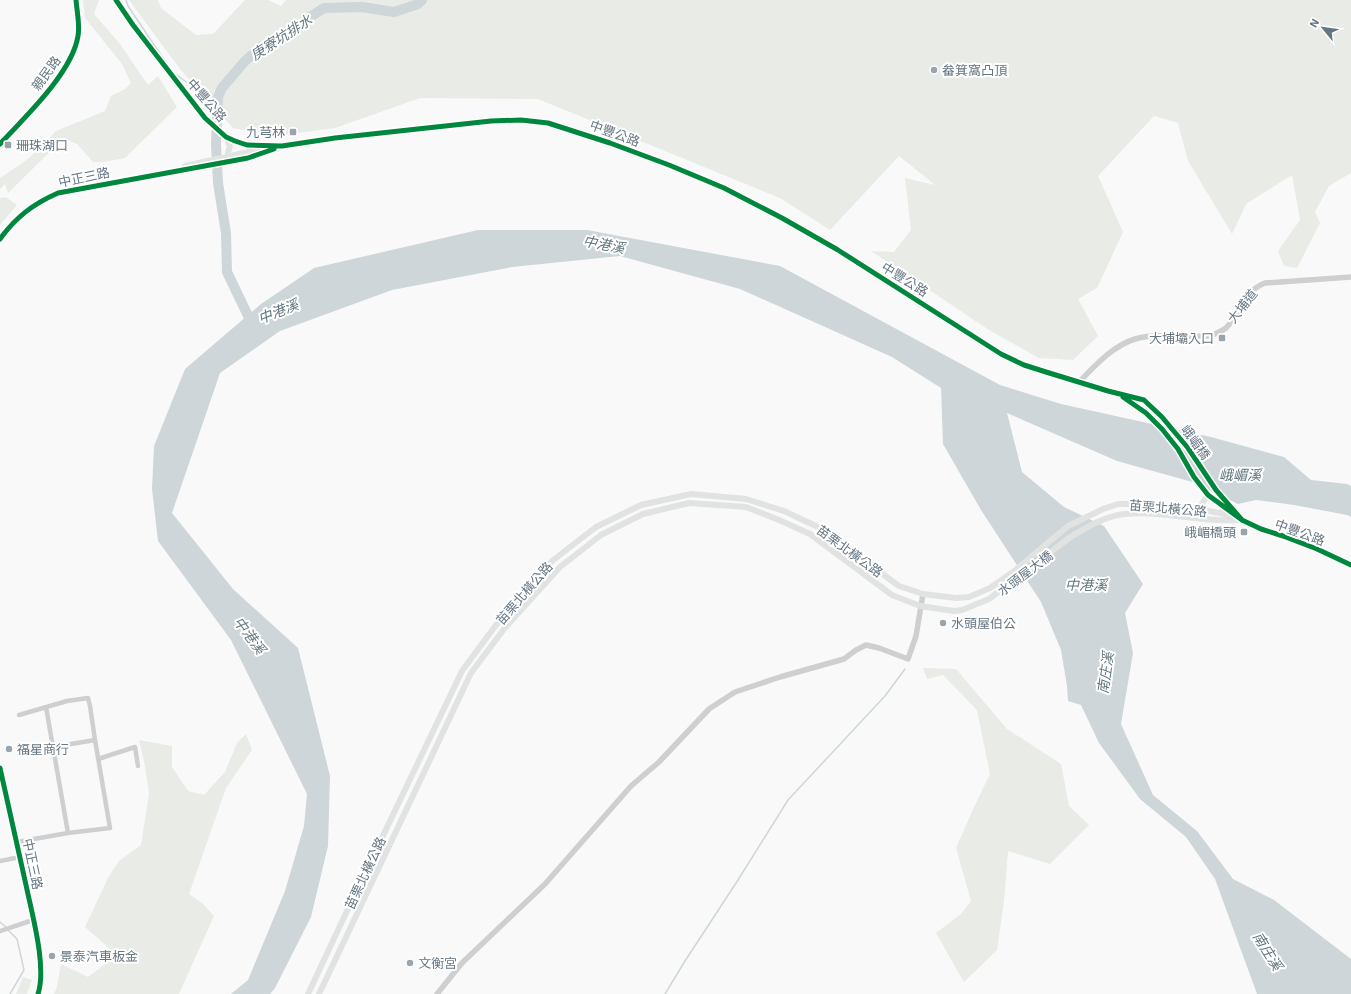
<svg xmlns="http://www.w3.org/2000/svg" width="1351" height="994" font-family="'Exo 2','Noto Sans TC',sans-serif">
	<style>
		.green { fill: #e8ebe6 }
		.water { fill: #ced6d9 }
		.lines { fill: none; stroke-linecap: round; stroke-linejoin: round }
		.stream { stroke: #ced6d9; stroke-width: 1.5 }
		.river { stroke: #ced6d9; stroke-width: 10 }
		.minor { stroke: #cecfd0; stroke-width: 4.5 }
		.tertiary { stroke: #cecfd0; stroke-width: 5.5 }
		.secondary { stroke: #e1e2e2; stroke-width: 6 }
		.primary { stroke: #e1e2e2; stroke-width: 7 }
		.cycleway-casing { stroke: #fff; stroke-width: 8 }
		.cycleway { stroke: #00873e; stroke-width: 5 }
		.poi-dot { fill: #99a4ac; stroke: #fff; stroke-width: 1.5 }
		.labels { text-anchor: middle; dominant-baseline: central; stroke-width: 4; stroke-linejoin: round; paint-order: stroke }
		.poi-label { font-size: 13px; fill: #657683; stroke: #fff; text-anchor: start }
		.street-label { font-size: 13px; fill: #657683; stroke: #fff }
		.water-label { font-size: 14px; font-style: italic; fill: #60757c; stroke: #fff }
	</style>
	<rect width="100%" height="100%" fill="#f9f9f9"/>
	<path class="green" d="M83,0H99L94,14L120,44L148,85L158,76L177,107L125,158L103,162H93L77,144L63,139L8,193L5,184L0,189V178L25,161L39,149L56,131L105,111L111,96L125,89L131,83L122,64L85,18Z
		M129,0H158L161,8L196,35L213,34L245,0H268L281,6L286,0H1351V173L1329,186L1315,212L1320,223L1297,268L1284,266L1278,251L1300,220L1292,175L1246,204L1232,234L1188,161L1178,123L1154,116L1098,176L1123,232L1097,288L1078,299L1098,336L1073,360L1039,358L989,330L871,251L894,252L911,230L905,178L935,185L899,156L830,230L780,198L538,99L420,98L335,128L275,136L233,128L180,69Z
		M6,197L17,205L0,225V198Z
		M923,668L956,669L1007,729L1061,764L1069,806L1089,825L1050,864L1008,851L1004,901L997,950L964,982L936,933L961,914L971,901L956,848L974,807L990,774L977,710L943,675L927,679Z
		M246,734L252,750L226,788L189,894L202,903L214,916L179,994H54L57,987L61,964L88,977L117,955L85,927L108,878L119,861L141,845L149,794L145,766L139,740L172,746V767L188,791L204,795L225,772L237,743Z
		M23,977L32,980L27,994H16Z"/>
	<path class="water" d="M478,230H587L780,266L1000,385L1061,404L1211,437L1284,457L1311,480L1347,484L1351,486V517L1347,515L1294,505L1256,500L1238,504L1196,483L1117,461L1007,413L1022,472L1064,507L1104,526L1143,584L1125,613L1133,653L1121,724L1153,795L1197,831L1233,879L1274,900L1351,959V994H1257L1215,879L1186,837L1140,799L1099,743L1081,705L1068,701L1067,686L1061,650L1041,602L981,510L943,444L941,388L892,357L740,289L620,256L512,267L392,290L280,331L220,373L172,513L233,589L298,648L330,776L328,846L311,917L275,988L270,994H231L248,980L285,891L304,826L307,794L231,640L158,541L152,489L154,446L185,369L261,304L314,268Z"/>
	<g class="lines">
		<path class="stream" d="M126,0L128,6L167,64
			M174,73L218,105
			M0,922L6,927
			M8,930L17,939L24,970L10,994
			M665,994L685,961L738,880L788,800L885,696L905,669"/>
		<path class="river" d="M251,322L227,272L226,233L218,183L216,144L218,97L222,88L245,61L261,47L291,33L310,17L324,8L362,7L394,12L418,4L422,0"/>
		<path class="minor" d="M46,707L68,833
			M53,747L95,740
			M98,759L135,747L138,766
			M17,842L68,833L110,828L95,740L90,706L88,698L67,701L19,715
			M0,861L20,857
			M0,931L33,920"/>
		<path class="tertiary" d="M0,144C25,117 72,73 78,36C80,25 77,12 76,0
			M1078,383C1094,367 1112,346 1135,339C1155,333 1187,337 1209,336C1215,334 1221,332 1226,328C1242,312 1241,293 1265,283L1351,277
			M437,994L462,963L545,884L631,786L659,762L709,709L735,692L780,677L844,659L856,650L866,645L879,648L908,659L916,636L923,594"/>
		<path class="secondary" d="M226,137L230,146L227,156
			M185,166L267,148
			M0,239C16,217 33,204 58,193L248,158L280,147
			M1193,508L1201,505L1208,495
			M0,768C9,807 17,846 26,885C32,914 47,967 38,994
			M308,994L354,896L462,671L496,625L552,561L596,527L641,505L691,494L746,499L784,511L818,527L899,586L923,594L956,598L969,597L990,588L1013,572L1068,526L1103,509L1118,504H1145L1191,508L1220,513L1238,519
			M319,994L471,673L504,629L560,567L601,535L643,514L689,503L746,507L779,520L810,534L892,595L920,606L954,611L962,610L989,599L1069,538C1085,528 1105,516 1125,514C1163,510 1200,523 1238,520"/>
		<path class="primary" d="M116,0L133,25L205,118L226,137L235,141L247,145L282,146L335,138L491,121L521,120L548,123L610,143L669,165L724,188L782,218L838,250L1001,354L1024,365L1046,372L1108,391L1144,400L1162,417L1172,429L1188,448L1216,490L1242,520
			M1121,396L1146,413L1162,429L1178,449L1194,477L1208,495L1242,520L1261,529L1283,536L1317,549L1351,565"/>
		<g class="cycleway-casing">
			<path id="cycleway" d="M116,0L133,25L205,118L226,137L235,141L247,145L282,146L335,138L491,121L521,120L548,123L610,143L669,165L724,188L782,218L838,250L1001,354L1024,365L1046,372L1108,391L1144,400L1162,417L1172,429L1188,448L1216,490L1242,520
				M0,144C25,117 72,73 78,36C80,25 77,12 76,0
				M0,239C16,217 33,204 58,193L248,158L274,149
				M1123,397L1146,413L1162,429L1178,449L1194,477L1208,495L1242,520L1261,529L1283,536L1317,549L1351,565
				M0,768C9,807 17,846 26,885C32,914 47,967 38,994"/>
		</g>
		<use href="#cycleway" class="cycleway"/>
	</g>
	<g class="poi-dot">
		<circle cx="934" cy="70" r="4"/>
		<rect x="289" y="128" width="8" height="8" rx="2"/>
		<rect x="4" y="141" width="8" height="8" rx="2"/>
		<rect x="1218" y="334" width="8" height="8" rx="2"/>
		<rect x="1240" y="528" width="8" height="8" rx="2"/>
		<circle cx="943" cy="623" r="4"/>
		<circle cx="9" cy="749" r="4"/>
		<circle cx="52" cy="956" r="4"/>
		<circle cx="410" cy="963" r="4"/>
	</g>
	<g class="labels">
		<g class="poi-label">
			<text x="942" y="70">畚箕窩凸頂</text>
			<text x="285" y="132" text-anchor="end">九芎林</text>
			<text x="16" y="145">珊珠湖口</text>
			<text x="1214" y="338" text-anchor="end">大埔壩入口</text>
			<text x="1236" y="532" text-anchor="end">峨嵋橋頭</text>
			<text x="951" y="623">水頭屋伯公</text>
			<text x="17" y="749">福星商行</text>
			<text x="60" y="956">景泰汽車板金</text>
			<text x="418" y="963">文衡宮</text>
		</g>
		<g class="street-label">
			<text transform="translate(46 73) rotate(-54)">親民路</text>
			<text transform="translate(207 100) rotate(49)">中豐公路</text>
			<text transform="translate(615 133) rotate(20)">中豐公路</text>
			<text transform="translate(84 177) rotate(-12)">中正三路</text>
			<text transform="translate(905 279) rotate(32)">中豐公路</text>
			<text transform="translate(1242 306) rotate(-52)">大埔道</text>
			<text transform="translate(1196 442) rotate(54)">峨嵋橋</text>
			<text transform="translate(1168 508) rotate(5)">苗栗北橫公路</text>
			<text transform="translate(1300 532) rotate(20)">中豐公路</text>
			<text transform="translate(850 551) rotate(36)">苗栗北橫公路</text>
			<text transform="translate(1025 573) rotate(-37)">水頭屋大橋</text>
			<text transform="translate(524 593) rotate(-49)">苗栗北橫公路</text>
			<text transform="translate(33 864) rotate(78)">中正三路</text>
			<text transform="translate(365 873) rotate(-65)">苗栗北橫公路</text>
		</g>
		<g class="water-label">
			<text transform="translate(281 37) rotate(-33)">庚寮坑排水</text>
			<text transform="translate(604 244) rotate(11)">中港溪</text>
			<text transform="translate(278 311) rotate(-22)">中港溪</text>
			<text x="1240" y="474">峨嵋溪</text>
			<text x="1086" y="584">中港溪</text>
			<text transform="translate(250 635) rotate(53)">中港溪</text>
			<text transform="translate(1105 673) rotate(-82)">南庄溪</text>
			<text transform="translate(1268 951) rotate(58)">南庄溪</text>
		</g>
	</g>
	<g transform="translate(1323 28) rotate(299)" stroke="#ffffff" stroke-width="3" paint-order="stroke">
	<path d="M0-3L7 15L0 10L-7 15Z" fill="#657683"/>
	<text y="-6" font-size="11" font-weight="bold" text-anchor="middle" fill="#657683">N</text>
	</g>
</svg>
